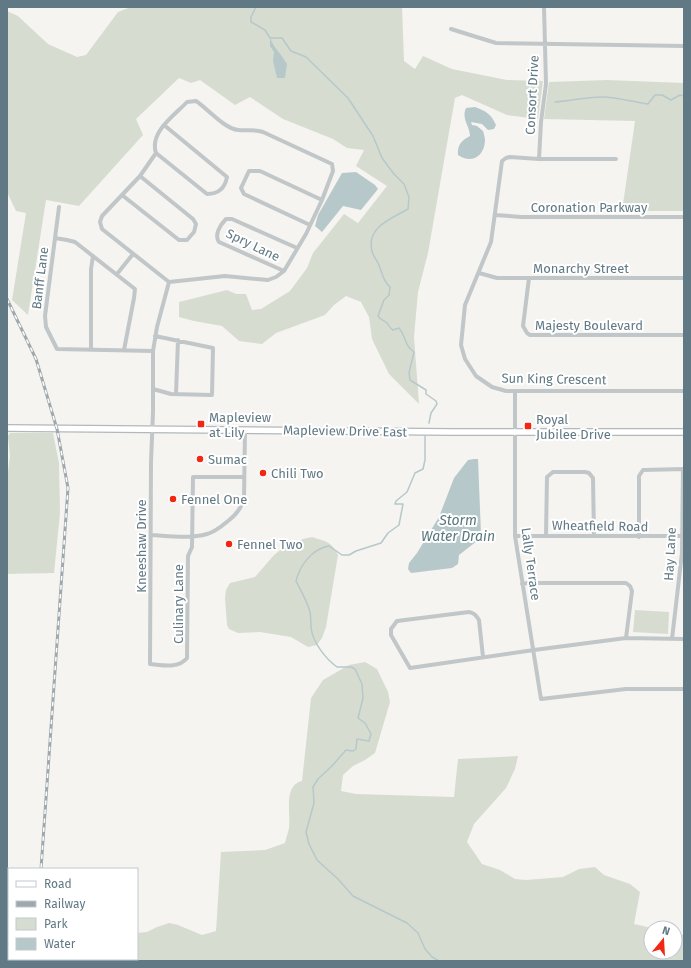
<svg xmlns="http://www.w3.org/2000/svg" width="691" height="968" font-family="'Fira Sans',sans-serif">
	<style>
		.green { fill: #d7dcd1 }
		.water { fill: #b7c8ca }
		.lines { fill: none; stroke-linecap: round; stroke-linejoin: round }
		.stream { stroke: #b7c8ca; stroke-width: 1.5 }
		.major-casing { stroke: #b2b8bb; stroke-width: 8 }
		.minor { stroke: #c1c6c9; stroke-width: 4 }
		.major { stroke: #fff; stroke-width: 5.5 }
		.rail-casing { stroke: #9fa8ac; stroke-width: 3 }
		.rail { stroke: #fff; stroke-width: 1.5; stroke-dasharray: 4.5; stroke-linecap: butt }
		.poi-dot { fill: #f22613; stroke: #fff; stroke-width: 1.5 }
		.labels { text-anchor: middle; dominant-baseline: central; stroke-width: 4; stroke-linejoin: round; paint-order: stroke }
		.street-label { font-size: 13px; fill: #617984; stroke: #fff }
		.poi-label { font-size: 13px; fill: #617984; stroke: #fff; text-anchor: start }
		.water-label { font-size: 14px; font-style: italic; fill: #58767b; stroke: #fff }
	</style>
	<rect width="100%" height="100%" fill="#f5f4f0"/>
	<path class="green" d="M131,7H402L404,61L415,69L423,56L452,69L507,80L543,81L538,119L507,115L462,95L455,98L428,253L418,292L414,337L419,404L389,374L372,339L369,317L361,302L346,296L334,305L325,315L276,333L262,344L239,341L222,326L194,321L179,317V302L227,290L236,294H246L252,310L261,309L290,291L307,268L313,253L344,214L358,223L387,186L356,166L364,150L347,148L333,139L283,119L250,97L235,105L200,80L191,83L179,78L136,119L143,135L79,206L46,200L28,315L12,300L26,213L16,211L7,192V11L18,16L48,44L77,57L86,55L118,12Z
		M607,80L684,83V211H622L635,121L544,119L549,82Z
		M10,433H53L59,463L60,513L54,573L7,574V480L10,456L8,436Z
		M312,537C327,542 331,541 338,555L326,627L322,638L317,645L308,647L291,637L260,632L238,633L229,629L227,625L225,598L226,590L230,583L255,577L274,555L283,548L303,539Z
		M635,610L669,612L668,634L633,632Z
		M365,662L377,669L388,692L390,702L375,753L365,760L353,766L343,775L341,791L356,794L454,797L458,759L518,756L515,769L506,788L474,824L467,842L482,864L500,870L515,879L526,880L563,877L579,869L595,867L604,875L630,884L640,892L634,924L652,928H651V952H675V933L684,935V961H109L110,959H137V933L147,932L157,927L169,923L178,925L202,935L216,931L221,852L265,850L285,843C286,838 288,833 289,828C291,814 283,785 302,781L311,698L323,680L349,665Z"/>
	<path class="water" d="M270,38L274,46L281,55L287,64L285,78H277L273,61L274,52L270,46Z
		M475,107C486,111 491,114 496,125L494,129L488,130L482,124L471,122L472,125L477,126L483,131C484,134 485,138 485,141C484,157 471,164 458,155C457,145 462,140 470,136C470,126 461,119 466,108Z
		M356,172L375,185L378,189L361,210L343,206L322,232L315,226L318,215L342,173Z
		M474,459H478L481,534L477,541L459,555L458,564L452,568L411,573L408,569L409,563L417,553L439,517L454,478L468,460Z"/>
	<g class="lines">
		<path class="stream" d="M256,7L251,17V22L265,30L270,38H282L291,51L306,57L348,98L373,136L382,158L394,174L404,184L409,197L408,209C391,219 366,227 372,251C373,256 377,260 379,265C382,273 383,281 390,287L389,295L384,300L378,316C381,321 384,320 387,323C390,326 389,328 393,330L399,328C407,337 403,344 414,352L409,373L410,380L426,390V394L436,401L437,404L431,413L429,423
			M555,102C571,101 589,96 605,97C620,98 633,102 648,104L655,95H662L671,100L680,95L684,96
			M425,436V460L423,469L415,473L407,492L396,501L395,504H403L399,525L388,533L381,543L356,551L349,555H342L329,546C312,549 300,565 296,581C301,591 307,601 310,612C311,618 311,623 311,628C313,643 326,659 337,667H351L355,669L362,684L363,698L358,718L365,723L371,734L369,741L357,739L356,749L353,751L346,750L332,766L318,779L313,787L314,803L306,832L309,844L317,860L338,879L353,896L407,923L418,933L425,949L432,957L439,961"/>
		<g class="major-casing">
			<path id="major" d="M7,428L451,432H684"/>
		</g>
		<path class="minor" d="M451,29L496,43L684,46
			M196,101C208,109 225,129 238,130C247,131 254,129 263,132L332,164L333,171L322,200L306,234L284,271L276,277L268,280L225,276L169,282L102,229L100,222L102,216L140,176L156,153C149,132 175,115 187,102Z
			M156,153L207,194C219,194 225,188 227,177L164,125
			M539,159L541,122L546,84L544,7
			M616,159H539L510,157L506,158L502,161L491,242L465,305L461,345L465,359L476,376L492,387L506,391H684
			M122,195L179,240H187L194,232L196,224L193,219L140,176
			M59,207L45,316L46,327L57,349L153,351
			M495,215L522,217H684
			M310,225L244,194L241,188L249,171H260L322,200
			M55,238L67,240L75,242L135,289L134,298L124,350
			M284,271L219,242C214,235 220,225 226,219H232L297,248
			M479,273L497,278H684
			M117,274L133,254
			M529,278L523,326L527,333L530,335H684
			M169,282L157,327L153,351V412L151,462L150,664C163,665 178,669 187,658L188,556L192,547L193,477H244
			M91,349V269L93,256
			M153,389L171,394L212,395L213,348L155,336
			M515,391V536L541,699L626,689H684
			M176,394L178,340
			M152,535C169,536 190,539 207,534C215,532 222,526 228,521C236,515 241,509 244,499L245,430
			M546,535L547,477L553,472H585L589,473L593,478L594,536
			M515,536H684
			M639,537V476L643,470L684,469
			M522,584L528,583H626L630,586L632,591L626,638
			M672,639L682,553L683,469
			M483,657L479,620C476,615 474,613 469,612L397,621L391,629V635L410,668L534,650L626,638L684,639"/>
		<use href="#major" class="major"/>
		<g class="rail-casing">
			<path id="rail" d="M7,299L36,359L57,429L68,488L41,869
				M34,961L35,959"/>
		</g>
		<use href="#rail" class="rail"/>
	</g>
	<g class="poi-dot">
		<rect x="197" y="420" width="8" height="8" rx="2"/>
		<rect x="524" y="422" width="8" height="8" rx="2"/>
		<circle cx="200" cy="459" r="4"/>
		<circle cx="263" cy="473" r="4"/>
		<circle cx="173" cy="499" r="4"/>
		<circle cx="229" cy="544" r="4"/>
	</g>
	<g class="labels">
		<g class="street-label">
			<text transform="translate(532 95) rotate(-87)">Consort Drive</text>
			<text x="589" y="207">Coronation Parkway</text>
			<text transform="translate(253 245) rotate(26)">Spry Lane</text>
			<text x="581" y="268">Monarchy Street</text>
			<text transform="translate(40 278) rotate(-83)">Banff Lane</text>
			<text x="589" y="325">Majesty Boulevard</text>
			<text transform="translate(554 379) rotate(1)">Sun King Crescent</text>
			<text transform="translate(345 431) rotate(1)">Mapleview Drive East</text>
			<text transform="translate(600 526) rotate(1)">Wheatfield Road</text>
			<text transform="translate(141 546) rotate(-90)">Kneeshaw Drive</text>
			<text transform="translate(670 554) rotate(-87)">Hay Lane</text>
			<text transform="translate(531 564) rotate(82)">Lally Terrace</text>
			<text transform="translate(178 604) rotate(-90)">Culinary Lane</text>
		</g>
		<g class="poi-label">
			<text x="209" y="417">Mapleview<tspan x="209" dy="15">at Lily</tspan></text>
			<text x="536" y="419">Royal<tspan x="536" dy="15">Jubilee Drive</tspan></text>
			<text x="208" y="459">Sumac</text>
			<text x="271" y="473">Chili Two</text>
			<text x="181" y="499">Fennel One</text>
			<text x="237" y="544">Fennel Two</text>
		</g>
		<g class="water-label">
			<text x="458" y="520">Storm<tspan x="458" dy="16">Water Drain</tspan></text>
		</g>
	</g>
	<rect width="691" height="968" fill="none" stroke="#617984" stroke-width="16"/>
	<rect x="8" y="868" width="130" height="92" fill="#ffffff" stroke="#c0c9ce"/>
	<rect x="16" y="881" width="20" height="6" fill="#ffffff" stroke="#c0c9ce"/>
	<text x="44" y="888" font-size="12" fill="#617984">Road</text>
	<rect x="16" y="901" width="20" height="6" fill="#9fa8ac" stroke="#c0c9ce"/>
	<text x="44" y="908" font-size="12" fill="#617984">Railway</text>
	<rect x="16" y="918" width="20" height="12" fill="#d7dcd1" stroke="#c0c9ce"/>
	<text x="44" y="928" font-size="12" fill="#617984">Park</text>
	<rect x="16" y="938" width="20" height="12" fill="#b7c8ca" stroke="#c0c9ce"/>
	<text x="44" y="948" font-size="12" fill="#617984">Water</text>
	<g transform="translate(663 940) rotate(18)"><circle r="19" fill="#ffffff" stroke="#c0c9ce"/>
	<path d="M0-3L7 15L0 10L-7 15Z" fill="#f22613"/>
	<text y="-6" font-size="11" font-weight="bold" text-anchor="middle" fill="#617984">N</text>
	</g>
</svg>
